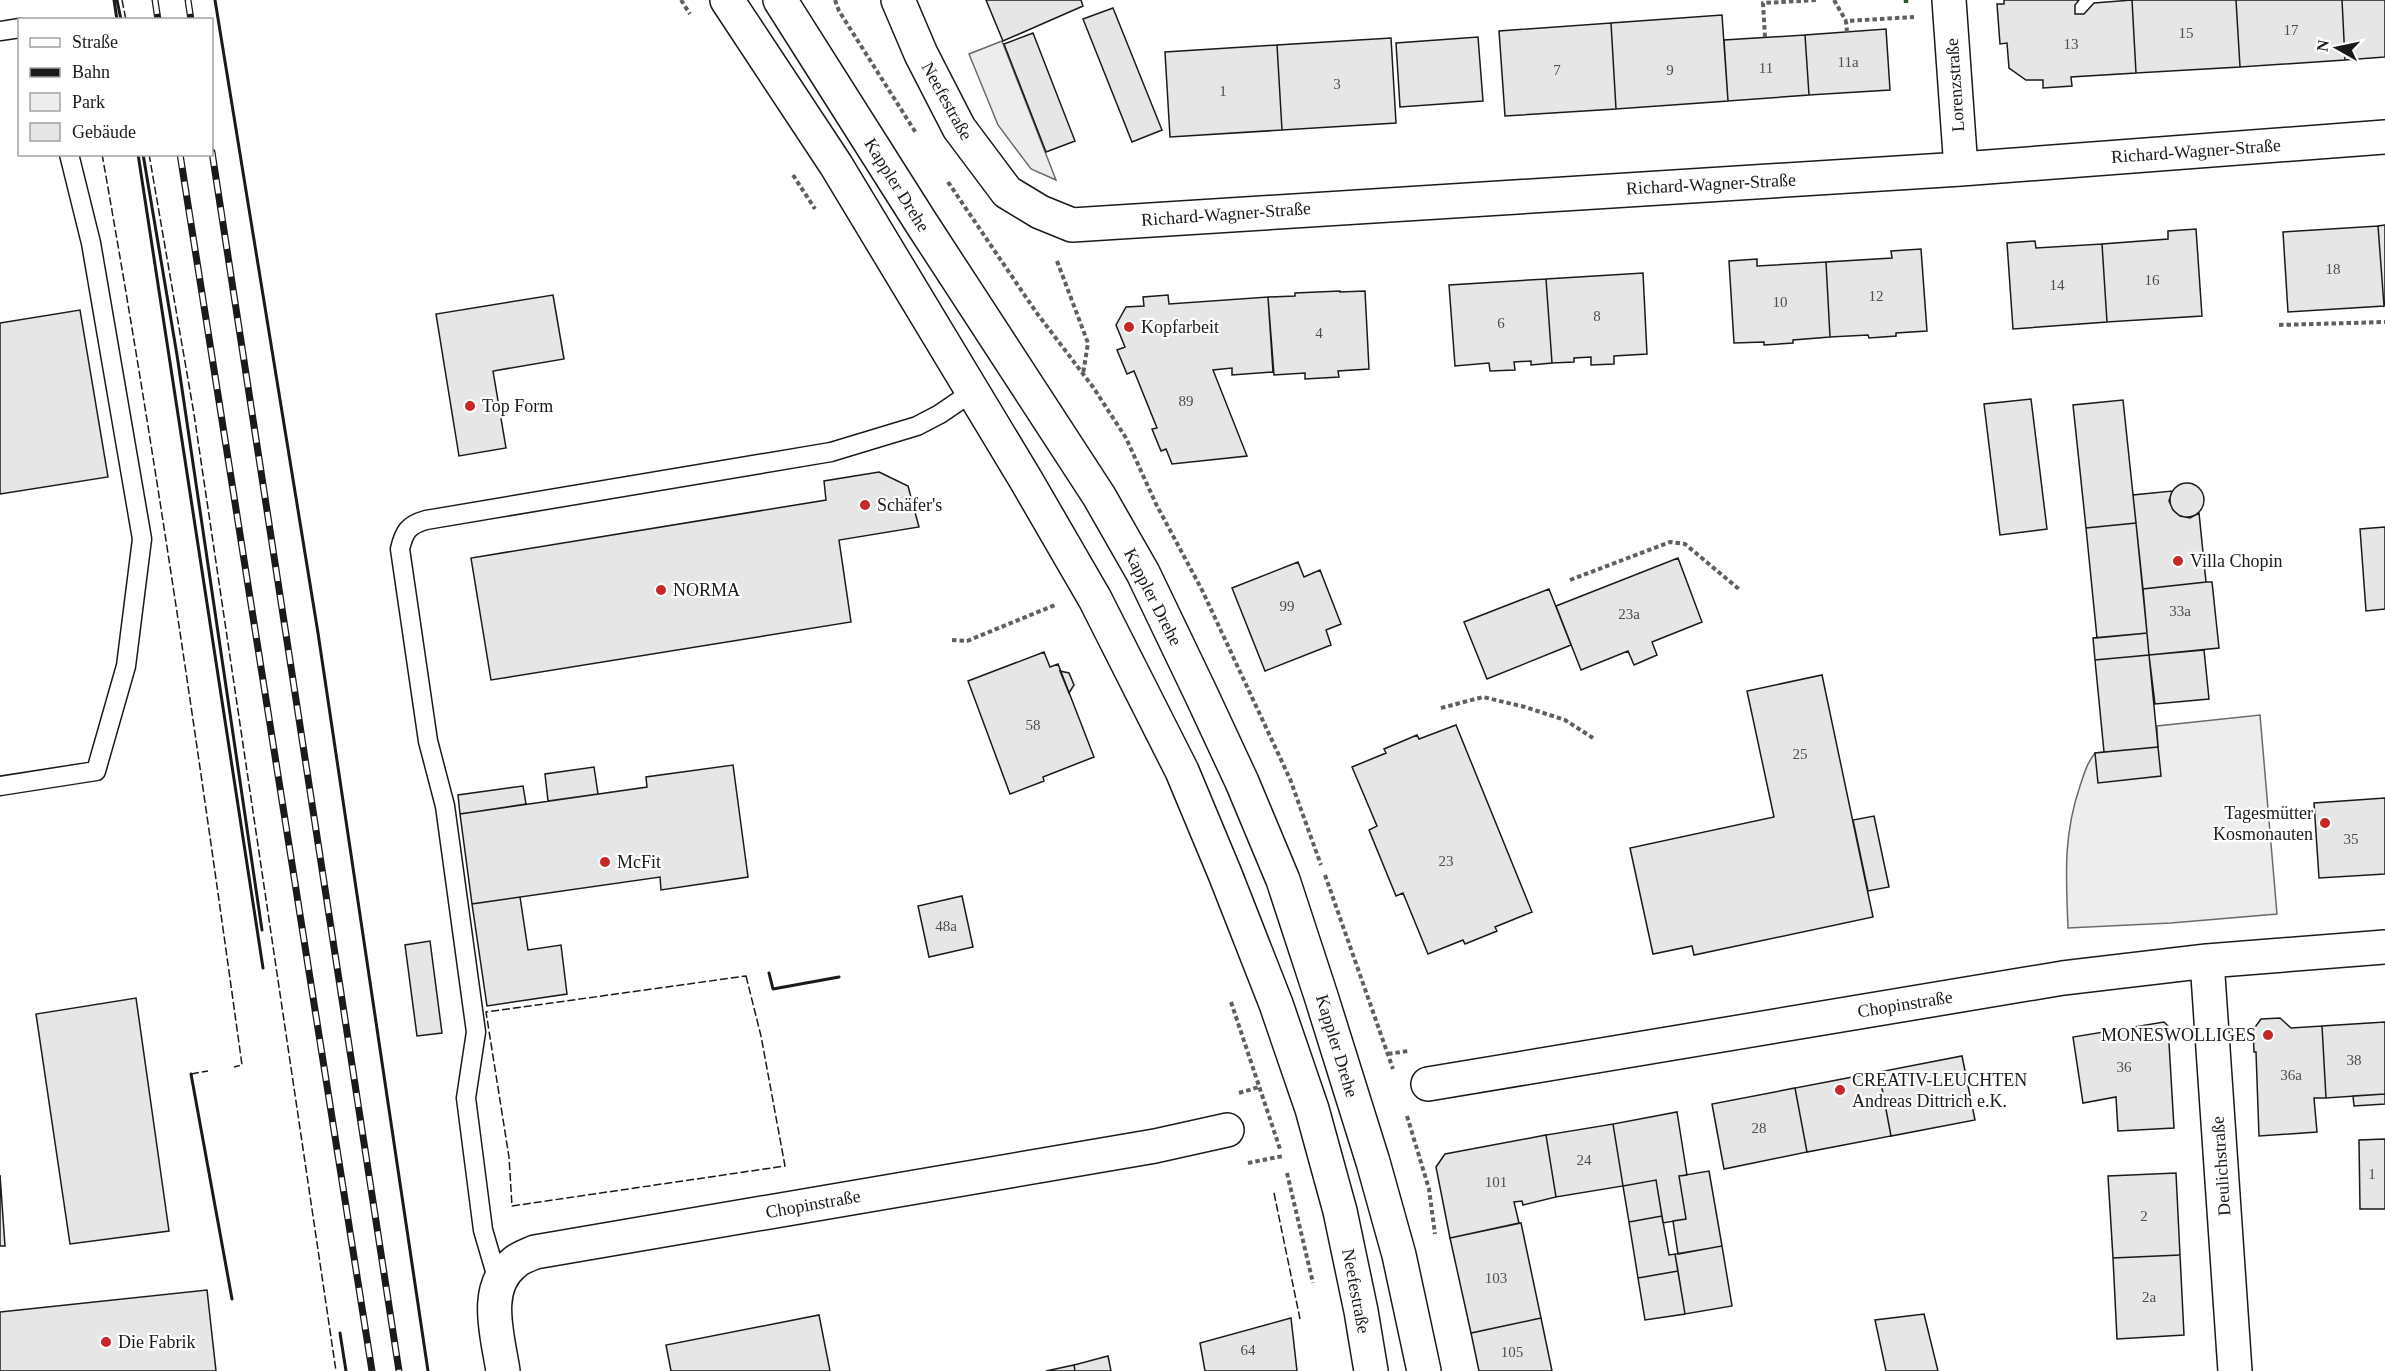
<svg xmlns="http://www.w3.org/2000/svg" width="2385" height="1371" font-family="Georgia,serif">
	<style>
		.green { fill: #ededed; stroke: #6a6a6a; stroke-width: 1.5 }
		.building { fill: #e6e6e6; stroke: #1a1a1a; stroke-width: 1.5 }
		.lines { fill: none; stroke-linecap: round; stroke-linejoin: round }
		.service-casing { stroke: #1a1a1a; stroke-width: 21 }
		.minor-casing { stroke: #1a1a1a; stroke-width: 36 }
		.primary-casing { stroke: #1a1a1a; stroke-width: 36 }
		.path { stroke: #5f5f5f; stroke-width: 4; stroke-dasharray: 4.5 3; stroke-linecap: butt }
		.service { stroke: #fff; stroke-width: 18 }
		.minor { stroke: #fff; stroke-width: 33 }
		.primary { stroke: #fff; stroke-width: 33 }
		.rail-casing { stroke: #1a1a1a; stroke-width: 7 }
		.rail { stroke: #fff; stroke-width: 4.5; stroke-dasharray: 14; stroke-linecap: butt }
		.hedge { stroke: #2b5a34; stroke-width: 4.5; stroke-dasharray: 3 4.5; stroke-linecap: butt }
		.fence { stroke: #1a1a1a; stroke-width: 1.5; stroke-dasharray: 8 3; stroke-linecap: butt }
		.wall { stroke: #1a1a1a; stroke-width: 3 }
		.poi-dot { fill: #c62828; stroke: #fff; stroke-width: 2 }
		.labels { text-anchor: middle; dominant-baseline: central; stroke-width: 4.5; stroke-linejoin: round; paint-order: stroke }
		.number-label { font-size: 15px; fill: #4d4d4d }
		.street-label { font-size: 18px; fill: #1a1a1a; stroke: #fff }
		.poi-label { font-size: 18px; fill: #1a1a1a; stroke: #fff; text-anchor: start }
	</style>
	<rect width="100%" height="100%" fill="#fff"/>
	<path class="green" d="M1002,41L1056,180L1031,169L998,125L969,54Z
		M2260,715L2277,914L2171,923L2068,928C2066,876 2063,836 2080,786C2084,774 2087,763 2095,753L2158,747L2157,726Z"/>
	<path class="building" d="M986,0H1081L1083,6L1003,41Z
		M2004,0H2079L2075,5V14H2084L2094,3L2132,0L2136,73L2071,77L2072,86L2043,88V80H2026L2009,68L2007,43L2000,44L1997,4H2004Z
		M2132,0H2236L2240,67L2136,73Z
		M2236,0H2342L2345,60L2240,67Z
		M2342,0H2385V57L2345,60Z
		M1113,8L1162,130L1132,142L1083,19Z
		M1722,15L1728,101L1616,109L1611,23Z
		M1611,23L1616,109L1505,116L1499,31Z
		M1886,29L1890,90L1809,95L1805,35Z
		M1033,33L1075,141L1046,152L1004,44Z
		M1805,35L1809,95L1728,101L1724,40Z
		M1478,37L1483,101L1400,107L1396,43Z
		M1391,38L1396,123L1282,130L1277,45Z
		M1277,45L1282,130L1170,137L1165,52Z
		M2385,225V305L2384,306L2378,226Z
		M2378,226L2384,306L2288,312L2283,232Z
		M2196,229L2202,316L2107,322L2102,244L2168,239V231Z
		M2035,241L2036,248L2102,244L2107,322L2013,329L2007,243Z
		M1921,249L1927,331L1896,333V336L1869,338L1868,335L1830,337L1826,262L1892,258L1891,251Z
		M1757,259V266L1826,262L1830,337L1793,340V343L1764,345V342L1734,343L1729,261Z
		M1643,273L1647,354L1614,356V364L1591,365V357L1574,358V362L1552,363L1546,279Z
		M1546,279L1552,363L1531,365V361L1514,362L1515,370L1490,371L1489,363L1455,366L1449,285Z
		M1340,291V292L1365,291L1369,369L1338,371L1339,377L1305,379V373L1274,375L1268,297L1295,296V293Z
		M553,295L564,359L493,371L506,448L459,456L436,314Z
		M1168,295L1169,304L1268,297L1273,372L1232,375V368L1213,370L1247,456L1172,464L1166,449L1161,451L1152,429L1157,428L1134,371L1127,374L1117,350L1125,347L1116,325L1126,307L1144,306L1143,297Z
		M80,310L108,477L0,494V323Z
		M2031,399L2047,529L2000,535L1984,404Z
		M2123,400L2136,523L2086,528L2073,405Z
		M879,472L908,486L919,527L839,540L851,622L491,680L471,558L826,500L824,481Z
		M2170 500a17 17 0 1 1 34 0a17 17 0 1 1-34 0Z
		M2172,491L2169,501L2173,510L2180,516L2190,518L2199,513L2206,582L2143,589L2133,495Z
		M2136,523L2147,633L2097,638L2086,528Z
		M2385,527V609L2366,611L2360,529Z
		M1678,558L1702,622L1652,642L1657,655L1634,665L1628,651L1581,670L1556,606Z
		M1298,562L1304,577L1320,570L1341,624L1326,630L1331,645L1265,671L1232,588Z
		M2206,582H2212L2219,648L2149,655L2143,589Z
		M1549,589L1571,645L1487,679L1464,622Z
		M2147,633L2149,655L2095,660L2093,638Z
		M2204,650L2209,699L2155,704L2149,655Z
		M1044,652L1050,667L1058,664L1094,757L1043,777L1044,781L1010,794L968,681Z
		M2149,655L2158,747L2104,752L2095,660Z
		M1060,671L1069,673L1074,685L1069,693Z
		M1822,675L1873,917L1694,955L1692,946L1653,954L1630,848L1774,817L1747,691Z
		M1456,725L1532,912L1495,927L1497,931L1465,944L1463,940L1428,954L1403,893L1396,896L1369,830L1377,826L1352,767L1386,753L1384,749L1417,735L1419,739Z
		M2158,747L2161,776L2098,783L2095,753Z
		M733,765L748,877L661,890L660,877L472,904L460,814L647,787L646,777Z
		M594,767L598,794L548,801L545,774Z
		M523,786L526,804L460,814L458,795Z
		M2385,798V874L2319,878L2314,803Z
		M1874,816L1889,887L1868,891L1853,820Z
		M962,896L973,947L929,957L918,906Z
		M520,897L528,950L561,945L567,994L487,1006L472,904Z
		M430,941L442,1033L417,1036L405,945Z
		M136,998L169,1231L70,1244L36,1014Z
		M2280,1018L2291,1028L2322,1026L2326,1098H2314L2317,1132L2259,1136L2256,1052H2254L2253,1030L2261,1019Z
		M2164,1022L2168,1026L2174,1128L2118,1131L2116,1097L2083,1103L2073,1037Z
		M2385,1022V1094L2326,1098L2322,1026Z
		M1962,1056L1975,1120L1891,1136L1879,1072Z
		M1879,1072L1891,1136L1807,1152L1795,1088Z
		M1795,1088L1807,1152L1724,1169L1712,1104Z
		M2385,1094V1104L2354,1106L2353,1096Z
		M1677,1112L1687,1175L1679,1176L1686,1219L1663,1223L1656,1180L1623,1186L1613,1124Z
		M1613,1124L1623,1186L1556,1197L1546,1135Z
		M1546,1135L1556,1197L1523,1205L1522,1201L1514,1202L1519,1223L1450,1238L1436,1167L1445,1154Z
		M2385,1139V1209H2360L2359,1140Z
		M1709,1171L1722,1246L1678,1254L1673,1221L1686,1219L1679,1176Z
		M2176,1173L2180,1255L2113,1258L2108,1176Z
		M0,1175L5,1246H0Z
		M1656,1180L1662,1216L1629,1222L1623,1186Z
		M1662,1216L1669,1255L1675,1254L1678,1271L1638,1278L1629,1222Z
		M1521,1223L1541,1318L1471,1333L1450,1238Z
		M1722,1246L1732,1306L1685,1314L1675,1254Z
		M2180,1255L2184,1335L2117,1339L2113,1258Z
		M1678,1271L1685,1314L1645,1320L1638,1278Z
		M207,1290L216,1371H0V1312Z
		M1924,1314L1938,1371H1886L1875,1320Z
		M819,1315L830,1371H671L666,1345Z
		M1291,1318L1297,1371H1205L1200,1343Z
		M1541,1318L1552,1371H1479L1471,1333Z
		M1108,1356L1111,1371H1075L1074,1365Z
		M1074,1365L1075,1371H1046Z"/>
	<g class="lines">
		<g class="service-casing">
			<path id="service" d="M0,31L20,28
				M0,786L96,771L126,666L142,539L91,243L69,154
				M498,1281L483,1230L466,1098L476,1032L445,806L428,741L400,549C404,532 408,525 426,520L831,452L917,426L940,414L972,392"/>
		</g>
		<g class="minor-casing">
			<path id="minor" d="M898,0L921,54L959,128L1007,192L1040,212L1072,225L1961,169L2385,137
				M1949,0L1961,169
				M2207,961L2235,1371
				M1428,1084L2063,978L2207,961L2385,947
				M503,1371C498,1337 482,1288 514,1263C519,1258 528,1255 535,1252L1155,1146L1227,1130"/>
		</g>
		<g class="primary-casing">
			<path id="primary" d="M727,0L836,165L1026,480L1095,599L1182,771L1225,874L1276,1004L1312,1109L1340,1211L1361,1311L1371,1371
				M780,0L920,221L1099,496L1143,573L1201,694L1242,782L1283,880L1321,996L1373,1162L1399,1255L1424,1371"/>
		</g>
		<path class="path" d="M681,0L690,14
			M835,0L839,11L916,133
			M1834,0L1846,21
			M1847,32L1846,21L1914,17
			M1765,37L1763,3L1818,0
			M793,175L815,209
			M948,182L1036,312L1093,387L1126,438L1156,504L1202,590L1290,779L1321,865
			M1057,261L1088,343L1083,374
			M2279,325L2385,322
			M1570,580L1670,542L1685,544L1740,590
			M952,640L967,641L1055,605
			M1441,708L1483,697L1525,707L1565,720L1593,738
			M1325,875L1393,1069
			M1231,1002L1280,1149
			M1388,1054L1408,1051
			M1239,1093L1259,1087
			M1407,1116L1429,1189L1435,1234
			M1248,1163L1283,1156
			M1287,1173L1313,1283"/>
		<use href="#service" class="service"/>
		<use href="#minor" class="minor"/>
		<use href="#primary" class="primary"/>
		<g class="rail-casing">
			<path id="rail" d="M155,0L158,20
				M188,0L191,20
				M212,152L399,1371
				M180,154L372,1371"/>
		</g>
		<use href="#rail" class="rail"/>
		<path class="hedge" d="M1906,0V6"/>
		<path class="fence" d="M122,0L126,20
			M102,154C156,457 200,761 242,1065L234,1067
			M149,154L194,414L336,1371
			M746,976L761,1036L785,1166L512,1206L509,1157L486,1012Z
			M191,1074L208,1071
			M1274,1193L1300,1319"/>
		<path class="wall" d="M114,0L117,20
			M117,0L121,20
			M215,0L318,633L428,1371
			M138,154L263,968
			M143,154L177,355L262,930
			M769,973L773,989L839,977
			M191,1074L232,1299
			M340,1333L346,1371"/>
	</g>
	<g class="poi-dot">
		<circle cx="1129" cy="327" r="6"/>
		<circle cx="470" cy="406" r="6"/>
		<circle cx="865" cy="505" r="6"/>
		<circle cx="2178" cy="561" r="6"/>
		<circle cx="661" cy="590" r="6"/>
		<circle cx="2325" cy="823" r="6"/>
		<circle cx="605" cy="862" r="6"/>
		<circle cx="2268" cy="1035" r="6"/>
		<circle cx="1840" cy="1090" r="6"/>
		<circle cx="106" cy="1342" r="6"/>
	</g>
	<g class="labels">
		<g class="number-label">
			<text x="2291" y="30">17</text>
			<text x="2186" y="33">15</text>
			<text x="2071" y="44">13</text>
			<text x="1848" y="62">11a</text>
			<text x="1766" y="68">11</text>
			<text x="1557" y="70">7</text>
			<text x="1670" y="70">9</text>
			<text x="1337" y="84">3</text>
			<text x="1223" y="91">1</text>
			<text x="2333" y="269">18</text>
			<text x="2152" y="280">16</text>
			<text x="2057" y="285">14</text>
			<text x="1876" y="296">12</text>
			<text x="1780" y="302">10</text>
			<text x="1597" y="316">8</text>
			<text x="1501" y="323">6</text>
			<text x="1319" y="333">4</text>
			<text x="1186" y="401">89</text>
			<text x="1287" y="606">99</text>
			<text x="2180" y="611">33a</text>
			<text x="1629" y="614">23a</text>
			<text x="1033" y="725">58</text>
			<text x="1800" y="754">25</text>
			<text x="2351" y="839">35</text>
			<text x="1446" y="861">23</text>
			<text x="946" y="926">48a</text>
			<text x="2354" y="1060">38</text>
			<text x="2124" y="1067">36</text>
			<text x="2291" y="1075">36a</text>
			<text x="1759" y="1128">28</text>
			<text x="1584" y="1160">24</text>
			<text x="2372" y="1174">1</text>
			<text x="1496" y="1182">101</text>
			<text x="2144" y="1216">2</text>
			<text x="1496" y="1278">103</text>
			<text x="2149" y="1297">2a</text>
			<text x="1248" y="1350">64</text>
			<text x="1512" y="1352">105</text>
		</g>
		<g class="street-label">
			<text transform="translate(1955 85) rotate(-94)">Lorenzstraße</text>
			<text transform="translate(947 101) rotate(61)">Neefestraße</text>
			<text transform="translate(2196 151) rotate(-4)">Richard-Wagner-Straße</text>
			<text transform="translate(1711 184) rotate(-3)">Richard-Wagner-Straße</text>
			<text transform="translate(897 185) rotate(58)">Kappler Drehe</text>
			<text transform="translate(1226 214) rotate(-4)">Richard-Wagner-Straße</text>
			<text transform="translate(1153 597) rotate(63)">Kappler Drehe</text>
			<text transform="translate(1905 1004) rotate(-9)">Chopinstraße</text>
			<text transform="translate(1337 1046) rotate(73)">Kappler Drehe</text>
			<text transform="translate(2221 1166) rotate(-94)">Deulichstraße</text>
			<text transform="translate(813 1204) rotate(-10)">Chopinstraße</text>
			<text transform="translate(1356 1291) rotate(79)">Neefestraße</text>
		</g>
		<g class="poi-label">
			<text x="1141" y="327">Kopfarbeit</text>
			<text x="482" y="406">Top Form</text>
			<text x="877" y="505">Schäfer's</text>
			<text x="2190" y="561">Villa Chopin</text>
			<text x="673" y="590">NORMA</text>
			<text x="2313" y="813" text-anchor="end">Tagesmütter<tspan x="2313" dy="21">Kosmonauten</tspan></text>
			<text x="617" y="862">McFit</text>
			<text x="2256" y="1035" text-anchor="end">MONESWOLLIGES</text>
			<text x="1852" y="1080">CREATIV-LEUCHTEN<tspan x="1852" dy="21">Andreas Dittrich e.K.</tspan></text>
			<text x="118" y="1342">Die Fabrik</text>
		</g>
	</g>
	<rect x="18" y="18" width="195" height="138" fill="#ffffff" stroke="#a3a3a3" stroke-width="1.5"/>
	<rect x="30" y="38" width="30" height="9" fill="#ffffff" stroke="#a3a3a3" stroke-width="1.5"/>
	<text x="72" y="48" font-size="18" fill="#1a1a1a">Straße</text>
	<rect x="30" y="68" width="30" height="9" fill="#1a1a1a" stroke="#a3a3a3" stroke-width="1.5"/>
	<text x="72" y="78" font-size="18" fill="#1a1a1a">Bahn</text>
	<rect x="30" y="93" width="30" height="18" fill="#ededed" stroke="#a3a3a3" stroke-width="1.5"/>
	<text x="72" y="108" font-size="18" fill="#1a1a1a">Park</text>
	<rect x="30" y="123" width="30" height="18" fill="#e6e6e6" stroke="#a3a3a3" stroke-width="1.5"/>
	<text x="72" y="138" font-size="18" fill="#1a1a1a">Gebäude</text>
	<g transform="translate(2337 48) rotate(279)" stroke="#ffffff" stroke-width="4.5" paint-order="stroke">
	<path d="M0-4.5L10 22L0 15L-10 22Z" fill="#1a1a1a"/>
	<text y="-9" font-size="16" font-weight="bold" text-anchor="middle" fill="#1a1a1a">N</text>
	</g>
</svg>
